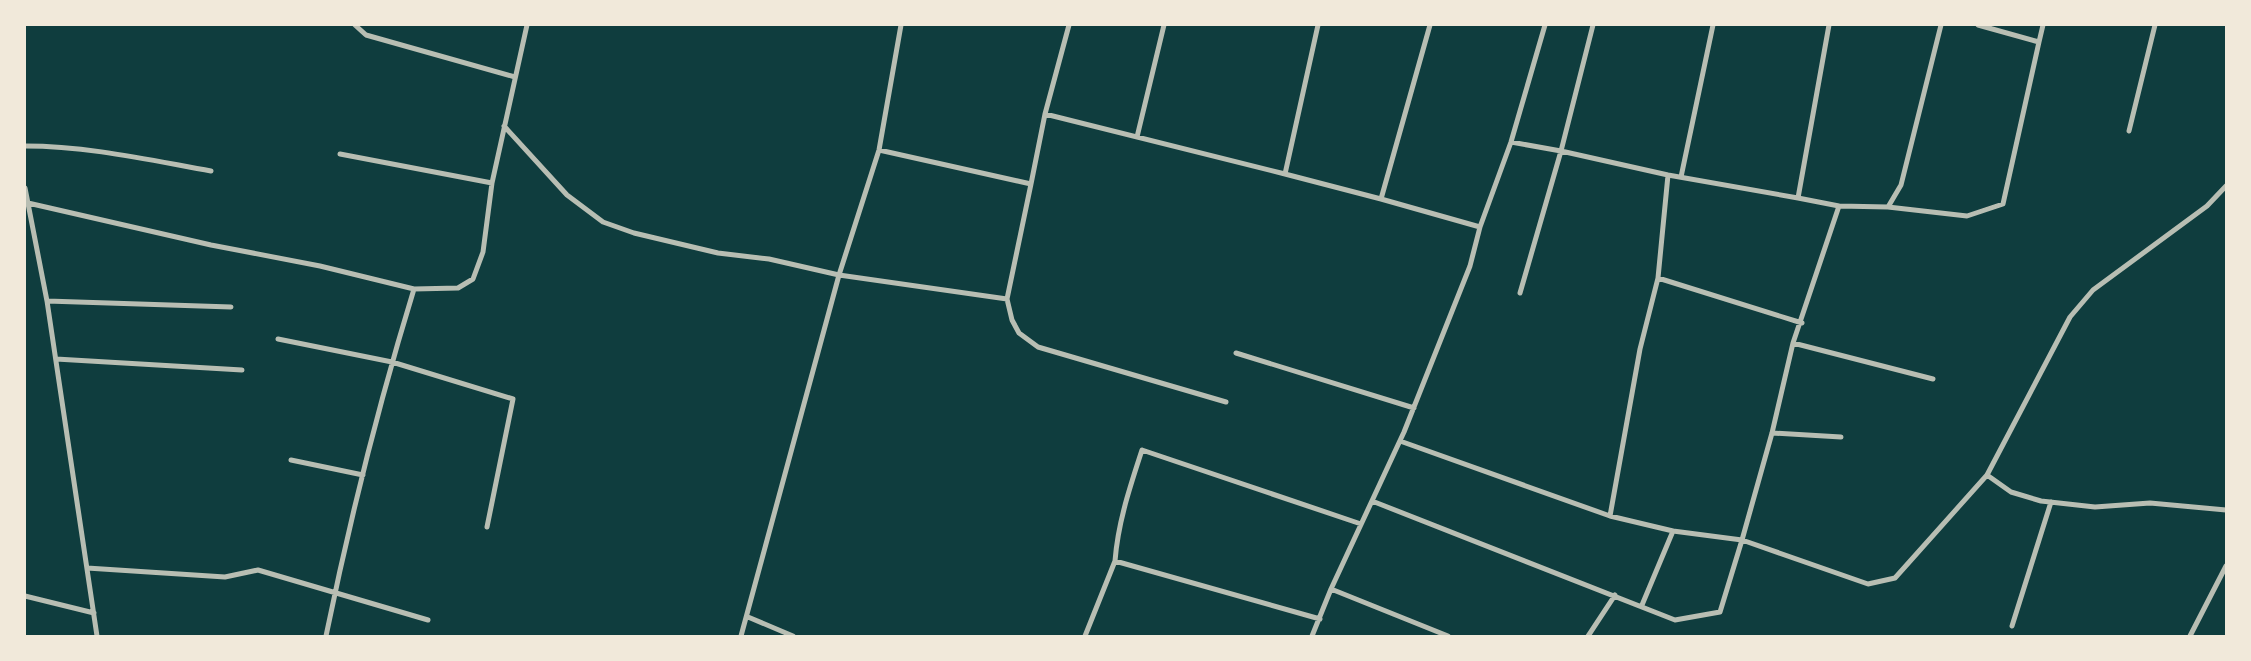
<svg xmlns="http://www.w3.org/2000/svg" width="2251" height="661" font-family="Commissioner,sans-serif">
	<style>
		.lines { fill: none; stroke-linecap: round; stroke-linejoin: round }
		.minor { stroke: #b8beb3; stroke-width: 5 }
	</style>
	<rect width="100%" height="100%" fill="#0f3d3e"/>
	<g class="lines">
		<path class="minor" d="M355,25L366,35L515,77
			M1430,25L1381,199L1480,227
			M1593,25L1561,151L1668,175L1798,198L1829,25
			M1978,25L2039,42L2043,25
			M1045,114L1285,174L1318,25
			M504,126L567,195L603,222L634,233L718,253L769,259L839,275L1007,299
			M2129,131L2155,25
			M1137,137L1164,25
			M1511,142L1561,151L1520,293
			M25,146C88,146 149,160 211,171
			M879,150L1031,184L1007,299L1012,320L1019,333L1038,347L1226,402
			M340,154L492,183
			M1285,174L1381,199
			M1681,177L1713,25
			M1031,184L1045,114L1069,25
			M25,188L47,301L97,636
			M28,203L211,245L320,266L414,289L458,288L473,279L483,252L492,183L527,25
			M1839,206L1888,207L1967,216L2003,204L2039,42
			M1888,207L1901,185L1941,25
			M1658,278L1802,323
			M47,301L231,307
			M278,339L392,362L513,399L487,527
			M1793,343L1933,379
			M1236,353L1414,408
			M56,359L242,370
			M1772,433L1841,437
			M1400,441L1610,516L1673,531
			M291,460L363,475
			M1987,475L2011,492L2041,501L2095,507L2150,503L2226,510
			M1372,501L1675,620L1720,612L1742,540L1868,584L1895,578L1987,475L2070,317L2093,290L2207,206L2226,186
			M1610,516L1640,349L1658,278L1668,175
			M1115,561C1118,522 1130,487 1142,450L1361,524
			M87,568L225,577L258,570L428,620
			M1331,589L1448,636
			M25,596L94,613
			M1642,605L1673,531L1742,540L1772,433L1793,343L1839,206L1798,198
			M748,617L793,636
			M2012,626L2051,502
			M326,636C350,519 379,403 414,289
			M741,636L839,275L879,150L901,25
			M1085,636L1115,561L1320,619
			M1312,636L1331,589L1404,432L1470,266L1480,227L1511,142L1545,25
			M1588,636L1615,595
			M2190,636L2226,566"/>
	</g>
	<rect width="2251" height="661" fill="none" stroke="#f1e9da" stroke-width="52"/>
</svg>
